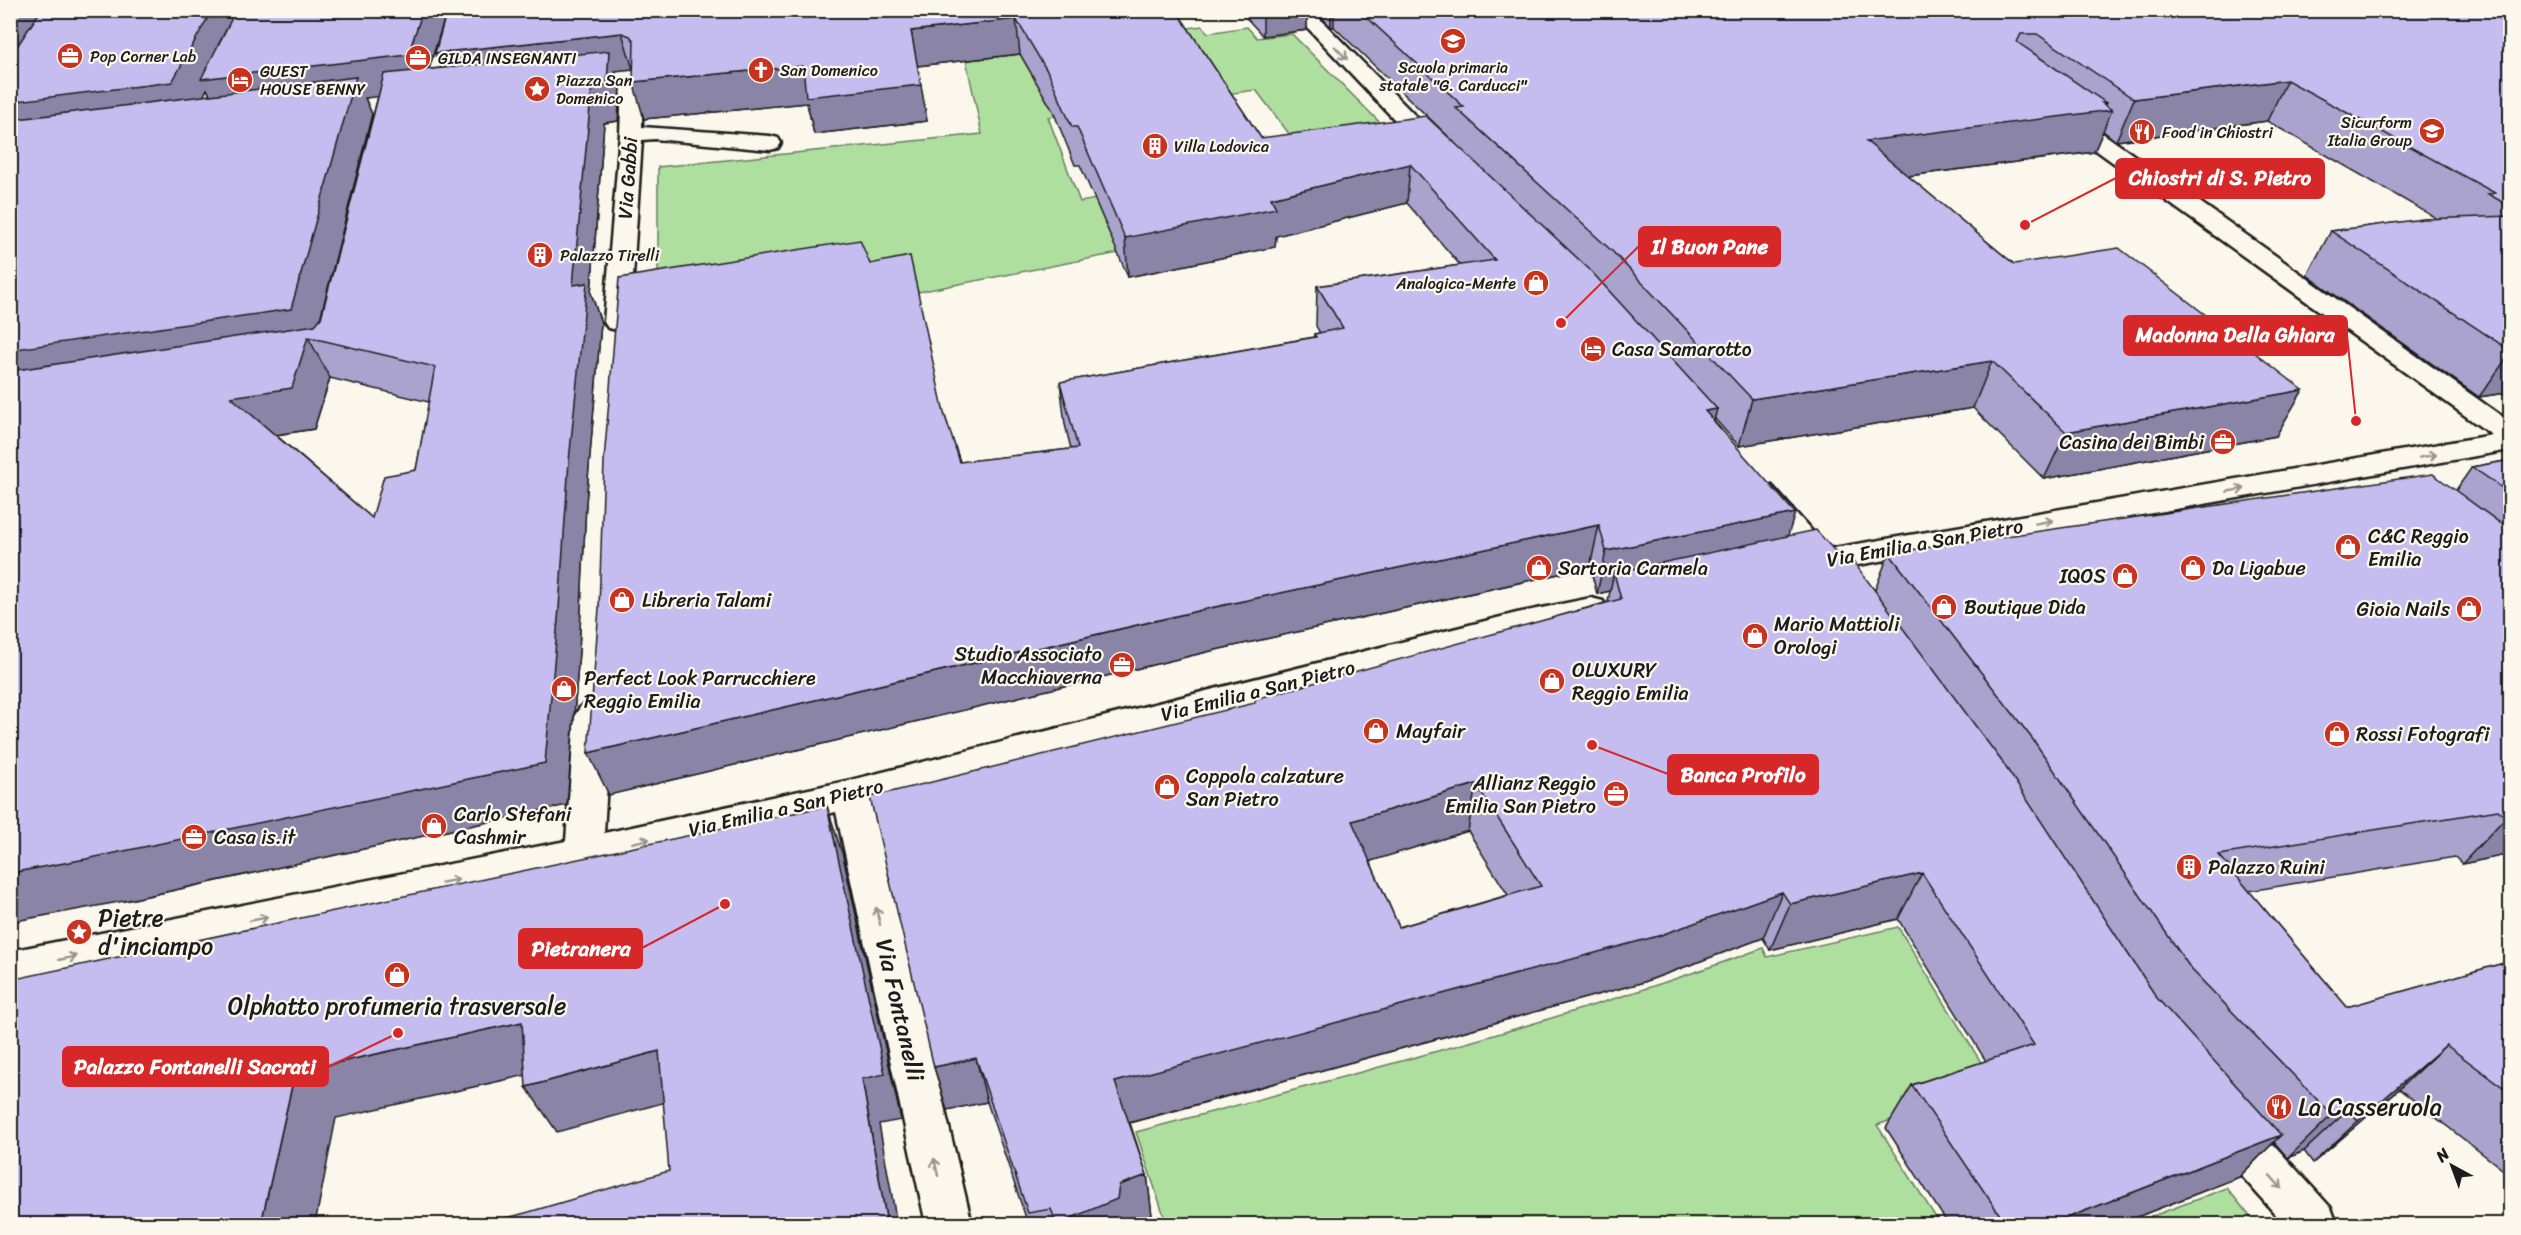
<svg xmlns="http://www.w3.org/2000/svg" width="2521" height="1235" font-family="Sriracha,sans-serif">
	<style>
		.green { fill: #aedf9f; stroke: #657e5e; stroke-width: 1.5; fill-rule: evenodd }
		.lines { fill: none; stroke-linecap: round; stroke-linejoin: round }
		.minor-casing { stroke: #1c1c1c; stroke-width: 5 }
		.minor { fill: #fbf7ec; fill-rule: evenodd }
		.wall { fill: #a9a3ce; stroke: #1c1c1c; stroke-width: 1.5; fill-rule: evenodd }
		.shaded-wall { fill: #8a84a7; stroke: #1c1c1c; stroke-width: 1.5 }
		.building { fill: #c5bdef; stroke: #1c1c1c; stroke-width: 1.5; fill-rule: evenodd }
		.oneway { stroke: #97948e }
		.labels { text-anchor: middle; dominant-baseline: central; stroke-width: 4.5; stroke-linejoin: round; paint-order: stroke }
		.far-poi-label { font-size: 16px; fill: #1c1c1c; stroke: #fbf7ec; text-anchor: start }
		.street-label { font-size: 20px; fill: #1c1c1c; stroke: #fbf7ec }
		.poi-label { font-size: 20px; fill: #1c1c1c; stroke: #fbf7ec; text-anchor: start }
		.near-poi-label { font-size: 24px; fill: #1c1c1c; stroke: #fbf7ec; text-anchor: start }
		.near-street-label { font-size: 24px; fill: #1c1c1c; stroke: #fbf7ec }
		.leader { fill: none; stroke: #d62828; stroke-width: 2 }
		.callout-dot { fill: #d62828; stroke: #fbf7ec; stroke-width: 2 }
		.callout { fill: #d62828; stroke: #d62828; stroke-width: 2 }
		.callout-label { font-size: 21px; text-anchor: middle; font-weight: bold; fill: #fff }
	</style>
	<rect width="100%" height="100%" fill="#fbf7ec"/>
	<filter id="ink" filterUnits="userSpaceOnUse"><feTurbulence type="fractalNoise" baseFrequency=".0167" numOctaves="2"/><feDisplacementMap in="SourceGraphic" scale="12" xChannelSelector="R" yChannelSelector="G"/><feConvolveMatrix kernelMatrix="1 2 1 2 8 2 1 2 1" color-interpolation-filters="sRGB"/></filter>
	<g filter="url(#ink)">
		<path class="green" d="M1202,26L1208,33L1247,27L1257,38L1292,34L1410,153L1211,235L882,299L658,310V167L982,134L966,60ZM1256,90L1309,160L1080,202L1048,117Z
			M1898,927L1995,1085L1877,1125L1940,1224H1161L1166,1222L1136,1132C1346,1076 1559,1023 1763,948L1767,957Z
			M2227,1188L2256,1224H2132Z"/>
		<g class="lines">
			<g class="minor-casing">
				<path id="minor" d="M1291,10H1311L1445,146L1448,151L1445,156H1429Z
					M632,71L639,73L642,77V127L770,136L778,138L781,143L778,148L770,150L655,139L642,140L630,322L626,328L617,330L608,328L604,322L620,134L622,84L572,89L565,87L562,83L565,79L572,77Z
					M2062,109L2070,110L2510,422V450L1841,568L1837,575C1826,578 1822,574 1812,573C1802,572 1796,575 1786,573L1781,565L1786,557L1797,554L1750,500L1746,493L1750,486L1761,483L1772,486L1828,549L2492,435L2054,120L2051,115L2054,110Z
					M1591,598L1603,601L1607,609L1603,617L1517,637L872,803L972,1224H926L836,812L584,869L10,987V951L566,841L575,715L581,706L593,702L605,706L611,715L604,833L851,780L1517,613Z
					M2228,1106L2244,1112L2331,1208L2337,1224H2284L2212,1142L2206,1127L2212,1112Z"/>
			</g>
			<use href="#minor" class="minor"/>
		</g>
		<path class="wall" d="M10,10H1176L1261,138L1453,141L1334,27H1331L1315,10H2511V392L2479,397L2307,275L2331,231L2436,218L2267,121L2116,141L2103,131L2094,152L1908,176L2014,264L2276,436L2044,479L1973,408L1739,446L1714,418V422L1788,536L1842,559L1875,590L1889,553L2456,490L2472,467L2511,460V854L2462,864L2455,857L2249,891L2347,1007L2511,961V1176L2399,1089L2313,1163L2304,1151L2288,1158L2274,1142L2239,1177L2119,1224H1948L1886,1128L1912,1085L1986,1061L1898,919L1770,950L1763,938L1644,982L1130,1123L1147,1175L1152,1216L1130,1224H1028L987,1102L947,1110L934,1067L1255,703L1608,602L1610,591L1597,594L1590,567L1211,651L609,795L870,264L944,413L960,462L1071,449L1065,424L1060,382L1314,337V334L1320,333L1316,326L1317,286L1460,265L1407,203L1276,236L1275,247L1128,277L1080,165H1075L1053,111L1020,54L917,66L927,121L814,134L807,103L644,119L633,69L615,71L620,87L618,121L604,123L591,293L601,323L586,503L579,651L567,805L124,901ZM445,18L435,53L441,68L429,69ZM207,89L210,95L203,96ZM378,96L321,318L320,320L372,114L365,98ZM330,378L429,402L416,470L372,518L276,435L314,429ZM1468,831L1508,895L1399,927L1370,861Z
			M1239,10H1307V30L1263,36Z"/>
		<path class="shaded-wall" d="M17,10H59L10,87V20Z
			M212,10H447L422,91L365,98L372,114L315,339L308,337L330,378L314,429L255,438L10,396V350L220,115L207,89L192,119L10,142V102Z
			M1263,10H1307V30L1263,36Z
			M1331,10H1334V27H1331Z
			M1016,19L1020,54L917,66L911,31Z
			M622,33L633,69L615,71L620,87L618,121L604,123L591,293L601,323L586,503L579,651L567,805L124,901L10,922V873L545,763L449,88L435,53Z
			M803,66L921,85L927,121L814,134L807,103L644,119L633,82Z
			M2287,80L2267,121L2116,141L2134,99Z
			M2102,103H2106L2103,111L2112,110L2094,152L1853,183L1866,141Z
			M1410,164L1407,203L1276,236L1275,247L1128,277L1125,238L1271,198Z
			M2511,352V392L2479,397Z
			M1992,361L1973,408L1739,446L1752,399Z
			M2303,390L2276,436L2044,479L2066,432Z
			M1717,409L1706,451L1705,411Z
			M1795,513L1782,555L1614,573L1610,591L1597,594L1606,551Z
			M1599,525L1590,567L1211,651L609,795L588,753L1210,608Z
			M1476,784L1468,831L1349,868L1352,821Z
			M827,806L843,856L901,1120L879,1124L897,1224H887L862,1079Z
			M2511,816V854L2462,864L2506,817Z
			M1922,873L1898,919L1770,950L1790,904Z
			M1782,892L1763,938L1644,982L1121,1125L1115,1082Z
			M522,1022L553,1069L336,1118L315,1224H261L295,1072Z
			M2446,1045L2399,1089L2313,1163L2358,1121Z
			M659,1051L684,1097L557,1132L526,1087Z
			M976,1058L987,1102L947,1110L934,1067Z
			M2349,1109L2304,1151L2288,1158L2332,1115Z
			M2281,1135L2239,1177L2119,1224H2051Z
			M1147,1175L1152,1216L1130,1224H1058L1119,1185Z"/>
		<path class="building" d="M10,10H17L10,20Z
			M41,10H212L172,82L10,102V57Z
			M236,10H423L408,55L201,79Z
			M447,10H1176L1261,138L1426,116L1590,270L1717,409L1705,411L1795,513L1606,551L1599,525L1210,608L588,753L599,608L604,461L619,278L860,240L870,264L910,256L944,413L960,462L1078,448L1060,382L1316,337L1314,334L1343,328L1317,286L1495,260L1410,164L1271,198L1276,208L1125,238L1077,127H1072L1049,74L1016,19L911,31L921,85L806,97L803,66L633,82L634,41L630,36L622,33L435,53Z
			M1359,10H2511V207L2488,194L2495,193L2287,80L2134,99L2037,34H2021L2017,42L2106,103H2102L2112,110L1866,141L2014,264L2119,248L2303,390L2066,432L1992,361L1752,399L1613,252L1456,108L1464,107Z
			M609,51L607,85L592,86L573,285L587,283L569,461L559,608L545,763L86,859L10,873V371L315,325L321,318L384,74ZM308,337L435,367L416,470L384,476L372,518L231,397L292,388Z
			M356,77L291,309L10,350V120Z
			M2511,216V351L2331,231L2423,219Z
			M2511,460V494L2472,467Z
			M2433,474L2511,531V816L2506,817L2498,810L2219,855L2347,1007L2511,961V1093L2446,1045L2358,1121L2349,1109L2332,1115L2191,969L2034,741L1889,553Z
			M1816,530L1842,559L1850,557L2003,763L2157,998L2281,1135L2051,1224H2006L1912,1085L2034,1045L1922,873L1790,904L1782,892L1658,936L1115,1082L1147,1175L1119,1185L1117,1199L1057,1224L1051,1209L1028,1213L976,1058L934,1067L870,797L1255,703V699L1621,599L1614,573ZM1476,784L1541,886L1399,927L1352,821Z
			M827,806L885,1074L862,1079L887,1224H484L529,1212L669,1171L659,1051L526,1087L522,1022L295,1072L261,1224H10V980Z"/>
		<defs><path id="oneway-shaft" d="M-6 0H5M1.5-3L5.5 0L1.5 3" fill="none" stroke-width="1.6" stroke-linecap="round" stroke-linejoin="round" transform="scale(1.5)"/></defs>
		<g class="oneway">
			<use href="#oneway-shaft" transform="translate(1341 53) rotate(46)"/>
			<use href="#oneway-shaft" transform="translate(2428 456) rotate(-10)"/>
			<use href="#oneway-shaft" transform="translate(2236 490) rotate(-10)"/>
			<use href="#oneway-shaft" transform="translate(2044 522) rotate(-10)"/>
			<use href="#oneway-shaft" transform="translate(641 841) rotate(-12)"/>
			<use href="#oneway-shaft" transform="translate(450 881) rotate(-11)"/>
			<use href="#oneway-shaft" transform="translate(878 916) rotate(-103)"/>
			<use href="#oneway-shaft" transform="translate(259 919) rotate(-11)"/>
			<use href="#oneway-shaft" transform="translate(68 958) rotate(-11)"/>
			<use href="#oneway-shaft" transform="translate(936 1167) rotate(-103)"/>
			<use href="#oneway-shaft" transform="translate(2276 1182) rotate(48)"/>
		</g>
	</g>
	<defs>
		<g id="school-disc" transform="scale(1.35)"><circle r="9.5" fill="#c8321e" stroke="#fbf7ec"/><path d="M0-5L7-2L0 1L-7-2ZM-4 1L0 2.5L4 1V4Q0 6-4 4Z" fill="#fff"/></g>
		<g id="office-disc" transform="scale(1.35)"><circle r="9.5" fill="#c8321e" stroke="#fbf7ec"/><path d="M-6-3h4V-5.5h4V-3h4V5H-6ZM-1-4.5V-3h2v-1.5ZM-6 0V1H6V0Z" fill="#fff"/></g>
		<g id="church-disc" transform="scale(1.35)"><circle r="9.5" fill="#c8321e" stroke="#fbf7ec"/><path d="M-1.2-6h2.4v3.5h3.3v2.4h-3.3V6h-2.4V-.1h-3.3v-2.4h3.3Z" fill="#fff"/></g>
		<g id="hotel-disc" transform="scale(1.35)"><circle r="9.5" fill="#c8321e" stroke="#fbf7ec"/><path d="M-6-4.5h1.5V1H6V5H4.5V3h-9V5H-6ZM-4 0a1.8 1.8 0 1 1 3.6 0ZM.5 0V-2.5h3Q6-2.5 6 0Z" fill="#fff"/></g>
		<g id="sight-disc" transform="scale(1.35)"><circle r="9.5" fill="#c8321e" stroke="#fbf7ec"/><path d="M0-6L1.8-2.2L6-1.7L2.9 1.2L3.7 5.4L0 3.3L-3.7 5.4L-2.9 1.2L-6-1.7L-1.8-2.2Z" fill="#fff"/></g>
		<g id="university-disc" transform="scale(1.35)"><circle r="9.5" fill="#c8321e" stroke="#fbf7ec"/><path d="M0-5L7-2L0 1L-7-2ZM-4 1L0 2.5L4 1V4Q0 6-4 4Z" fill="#fff"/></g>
		<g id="restaurant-disc" transform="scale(1.35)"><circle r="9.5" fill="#c8321e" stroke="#fbf7ec"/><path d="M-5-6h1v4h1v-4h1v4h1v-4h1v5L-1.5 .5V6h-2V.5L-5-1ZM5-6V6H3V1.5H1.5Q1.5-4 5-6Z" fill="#fff"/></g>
		<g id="building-disc" transform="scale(1.35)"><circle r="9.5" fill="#c8321e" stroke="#fbf7ec"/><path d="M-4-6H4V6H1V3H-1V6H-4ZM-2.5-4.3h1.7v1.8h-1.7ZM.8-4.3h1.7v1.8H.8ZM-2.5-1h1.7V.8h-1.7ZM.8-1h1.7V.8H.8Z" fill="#fff"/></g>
		<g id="shop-disc" transform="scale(1.35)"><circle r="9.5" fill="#c8321e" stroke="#fbf7ec"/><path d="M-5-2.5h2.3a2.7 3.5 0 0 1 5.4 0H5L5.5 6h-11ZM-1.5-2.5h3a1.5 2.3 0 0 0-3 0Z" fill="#fff"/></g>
	</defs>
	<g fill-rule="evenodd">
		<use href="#school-disc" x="1453" y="41"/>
		<use href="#office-disc" x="70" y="56"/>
		<use href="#office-disc" x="418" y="58"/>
		<use href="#church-disc" x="761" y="70"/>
		<use href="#hotel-disc" x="240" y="80"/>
		<use href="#sight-disc" x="537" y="89"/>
		<use href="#university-disc" x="2432" y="131"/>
		<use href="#restaurant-disc" x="2142" y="132"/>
		<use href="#building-disc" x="1155" y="146"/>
		<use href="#building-disc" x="540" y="255"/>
		<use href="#shop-disc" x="1536" y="283"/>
		<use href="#hotel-disc" x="1593" y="349"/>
		<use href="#office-disc" x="2223" y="442"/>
		<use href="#shop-disc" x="2348" y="547"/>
		<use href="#shop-disc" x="1539" y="568"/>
		<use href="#shop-disc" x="2193" y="568"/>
		<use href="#shop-disc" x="2125" y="576"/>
		<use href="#shop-disc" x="622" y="600"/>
		<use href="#shop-disc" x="1944" y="607"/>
		<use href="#shop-disc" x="2469" y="609"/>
		<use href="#shop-disc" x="1755" y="636"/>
		<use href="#office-disc" x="1122" y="665"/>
		<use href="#shop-disc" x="1552" y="681"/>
		<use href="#shop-disc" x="564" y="689"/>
		<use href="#shop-disc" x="1376" y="731"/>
		<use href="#shop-disc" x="2337" y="734"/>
		<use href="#shop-disc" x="1167" y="787"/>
		<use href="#office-disc" x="1616" y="794"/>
		<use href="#shop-disc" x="434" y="826"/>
		<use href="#office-disc" x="194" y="837"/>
		<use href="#building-disc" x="2189" y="867"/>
		<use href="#sight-disc" x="79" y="932"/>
		<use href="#shop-disc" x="397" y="975"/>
		<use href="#restaurant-disc" x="2279" y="1107"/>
	</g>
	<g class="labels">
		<g class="far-poi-label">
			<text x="90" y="56">Pop Corner Lab</text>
			<text x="438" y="58">GILDA INSEGNANTI</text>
			<text x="1453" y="67" text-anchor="middle">Scuola primaria<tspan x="1453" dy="18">statale "G. Carducci"</tspan></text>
			<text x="780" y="70">San Domenico</text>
			<text x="260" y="71">GUEST<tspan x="260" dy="18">HOUSE BENNY</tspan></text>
			<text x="556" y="80">Piazza San<tspan x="556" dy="18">Domenico</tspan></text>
			<text x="2412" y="122" text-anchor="end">Sicurform<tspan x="2412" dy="18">Italia Group</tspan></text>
			<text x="2162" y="132">Food in Chiostri</text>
			<text x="1174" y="146">Villa Lodovica</text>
			<text x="560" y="255">Palazzo Tirelli</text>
			<text x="1516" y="283" text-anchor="end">Analogica-Mente</text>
		</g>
		<g class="street-label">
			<text transform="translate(628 178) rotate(-86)">Via Gabbi</text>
			<text transform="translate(1925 543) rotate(-10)">Via Emilia a San Pietro</text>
			<text transform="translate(1258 691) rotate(-14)">Via Emilia a San Pietro</text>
			<text transform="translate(786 808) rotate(-13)">Via Emilia a San Pietro</text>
		</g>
		<g class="poi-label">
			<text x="1612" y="349">Casa Samarotto</text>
			<text x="2204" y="442" text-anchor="end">Casina dei Bimbi</text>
			<text x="2368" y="536">C&amp;C Reggio<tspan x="2368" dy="23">Emilia</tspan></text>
			<text x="1558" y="568">Sartoria Carmela</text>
			<text x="2212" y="568">Da Ligabue</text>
			<text x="2106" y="576" text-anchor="end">IQOS</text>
			<text x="642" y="600">Libreria Talami</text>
			<text x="1964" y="607">Boutique Dida</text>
			<text x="2450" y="609" text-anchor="end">Gioia Nails</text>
			<text x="1774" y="624">Mario Mattioli<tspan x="1774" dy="23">Orologi</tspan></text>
			<text x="1102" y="654" text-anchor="end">Studio Associato<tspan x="1102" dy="23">Macchiaverna</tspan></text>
			<text x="1572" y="670">OLUXURY<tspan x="1572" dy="23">Reggio Emilia</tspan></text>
			<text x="584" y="678">Perfect Look Parrucchiere<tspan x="584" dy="23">Reggio Emilia</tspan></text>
			<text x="1396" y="731">Mayfair</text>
			<text x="2356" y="734">Rossi Fotografi</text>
			<text x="1186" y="776">Coppola calzature<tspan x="1186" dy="23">San Pietro</tspan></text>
			<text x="1596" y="783" text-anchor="end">Allianz Reggio<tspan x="1596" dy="23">Emilia San Pietro</tspan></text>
			<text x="454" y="814">Carlo Stefani<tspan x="454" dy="23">Cashmir</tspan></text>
			<text x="214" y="837">Casa is.it</text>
			<text x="2208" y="867">Palazzo Ruini</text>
		</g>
		<g class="near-poi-label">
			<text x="98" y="918">Pietre<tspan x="98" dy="28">d'inciampo</tspan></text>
			<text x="397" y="1006" text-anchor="middle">Olphatto profumeria trasversale</text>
			<text x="2298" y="1107">La Casseruola</text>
		</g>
		<g class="near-street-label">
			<text transform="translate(900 1010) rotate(77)">Via Fontanelli</text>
		</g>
	</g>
	<path class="leader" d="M2025 225L2116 178M1561 323L1639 246M2356 421L2347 335M1592 745L1668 774M725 904L642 948M398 1033L328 1067"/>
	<g class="callout-dot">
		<circle cx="2025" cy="225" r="6"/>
		<circle cx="1561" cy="323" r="6"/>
		<circle cx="2356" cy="421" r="6"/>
		<circle cx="1592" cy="745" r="6"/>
		<circle cx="725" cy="904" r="6"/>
		<circle cx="398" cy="1033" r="6"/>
	</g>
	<g class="callout">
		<rect x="2116" y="159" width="208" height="39" rx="6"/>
		<rect x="1639" y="227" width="141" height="39" rx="6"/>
		<rect x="2124" y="316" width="223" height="39" rx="6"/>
		<rect x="1668" y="755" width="150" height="39" rx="6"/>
		<rect x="519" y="929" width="123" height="39" rx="6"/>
		<rect x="63" y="1047" width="265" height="39" rx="6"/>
	</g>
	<g class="callout-label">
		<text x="2220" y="185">Chiostri di S. Pietro</text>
		<text x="1710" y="254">Il Buon Pane</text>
		<text x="2235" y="342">Madonna Della Ghiara</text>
		<text x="1743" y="782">Banca Profilo</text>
		<text x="581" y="956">Pietranera</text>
		<text x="195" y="1074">Palazzo Fontanelli Sacrati</text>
	</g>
	<rect width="2521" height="1235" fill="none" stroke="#fbf7ec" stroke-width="36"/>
	<rect x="18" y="18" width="2485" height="1199" fill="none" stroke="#1c1c1c" stroke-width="2" filter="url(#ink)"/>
	<g transform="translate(2452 1166) rotate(319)" stroke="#fbf7ec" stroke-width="4.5" paint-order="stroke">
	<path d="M0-4.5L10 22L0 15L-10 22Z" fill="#1c1c1c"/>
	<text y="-9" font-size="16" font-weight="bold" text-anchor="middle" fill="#1c1c1c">N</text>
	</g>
</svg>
